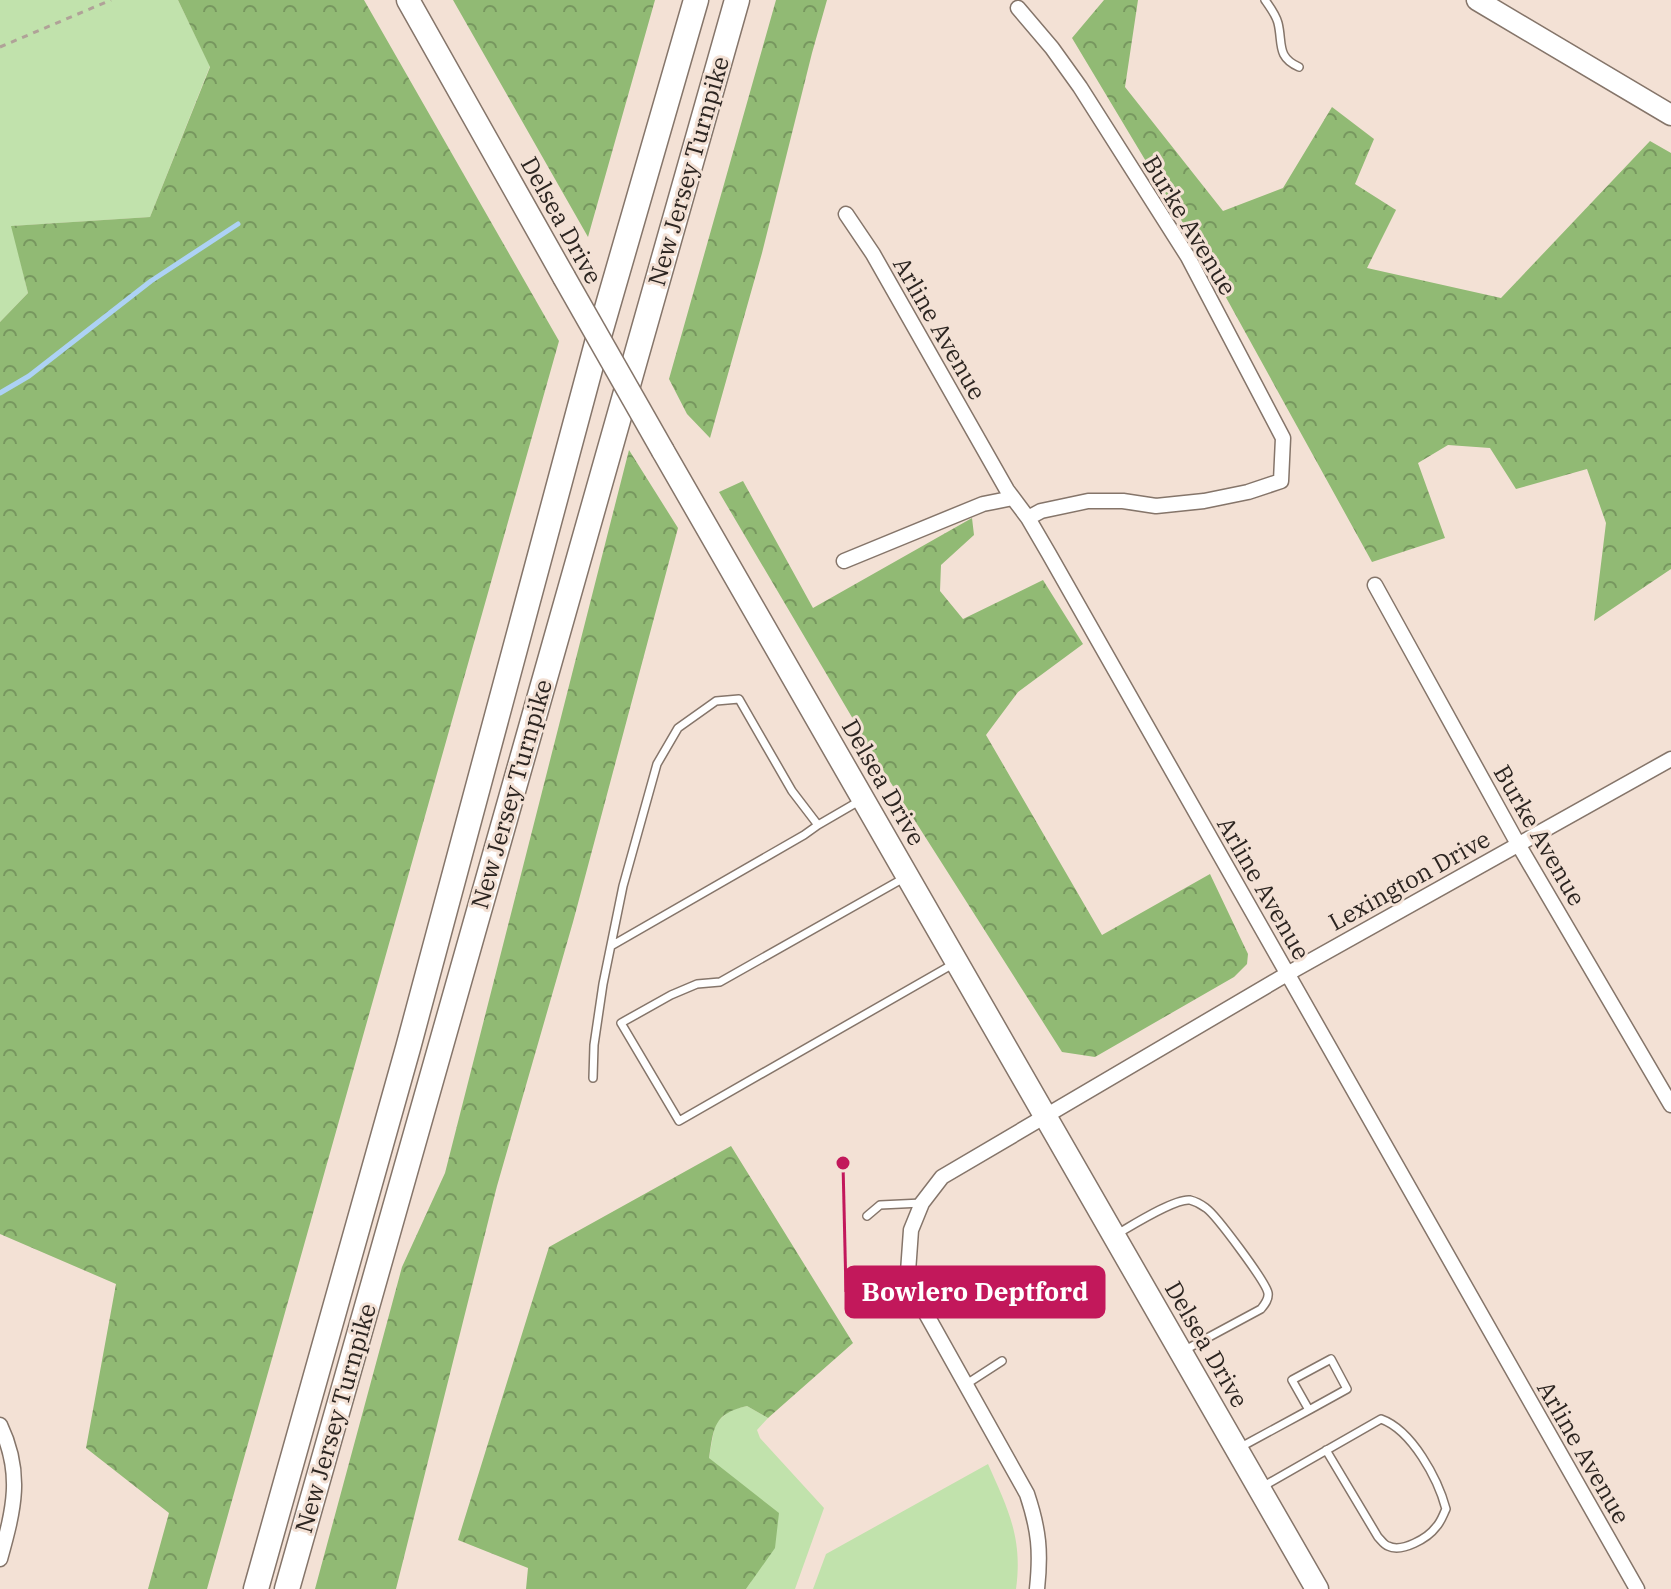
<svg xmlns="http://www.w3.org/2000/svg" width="1671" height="1589" font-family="'IBM Plex Serif',serif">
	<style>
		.green { fill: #c1e2ac }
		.forest { fill: url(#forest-crowns) }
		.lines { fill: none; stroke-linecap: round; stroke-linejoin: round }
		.stream { stroke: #add2f5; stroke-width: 5 }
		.lane-casing { stroke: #85756a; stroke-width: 10 }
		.street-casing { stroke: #85756a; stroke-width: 17 }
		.secondary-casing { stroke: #85756a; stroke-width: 23 }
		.primary-casing { stroke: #85756a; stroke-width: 25 }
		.highway-casing { stroke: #85756a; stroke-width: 27 }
		.path { stroke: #b0a298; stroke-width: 3; stroke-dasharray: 6 6; stroke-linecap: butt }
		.lane { stroke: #fff; stroke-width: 7 }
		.street { stroke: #fff; stroke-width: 14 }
		.secondary { stroke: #fff; stroke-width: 20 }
		.primary { stroke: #fff; stroke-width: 22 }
		.highway { stroke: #fff; stroke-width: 24 }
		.primary-bridge-casing { stroke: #85756a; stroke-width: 25; stroke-linecap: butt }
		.primary-bridge { stroke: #fff; stroke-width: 22 }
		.labels { text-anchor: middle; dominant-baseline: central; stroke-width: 6; stroke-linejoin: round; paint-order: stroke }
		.street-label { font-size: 24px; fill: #2c2521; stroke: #f3e1d5 }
		.leader { fill: none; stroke: #c2185b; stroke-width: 3 }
		.callout-dot { fill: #c2185b; stroke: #f3e1d5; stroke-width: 3 }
		.callout { fill: #c2185b; stroke: #c2185b; stroke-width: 3 }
		.callout-label { font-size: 26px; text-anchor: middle; font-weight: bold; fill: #fff }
	</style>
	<defs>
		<pattern id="forest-crowns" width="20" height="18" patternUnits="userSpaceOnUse" patternTransform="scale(2)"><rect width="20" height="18" fill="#91ba74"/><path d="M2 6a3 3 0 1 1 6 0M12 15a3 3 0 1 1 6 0" fill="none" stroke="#77975f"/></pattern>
	</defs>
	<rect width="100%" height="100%" fill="#f3e1d5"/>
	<path class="green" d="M0,0H178L210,66L150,217L12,226L28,293L0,322Z
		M747,1406L768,1418L757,1430L760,1438L824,1508L795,1589H746L751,1582L709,1458L715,1424L730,1410Z
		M988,1464C1008,1509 1023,1538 1016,1589H813L826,1554Z"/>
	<path class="forest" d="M178,0H364L559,341L207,1589H148L169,1513L86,1448L116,1284L0,1234V322L28,293L11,226L150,217L210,67Z
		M453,0H655L588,237Z
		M776,0H827L812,53L762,253L710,438L687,414L669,379Z
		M1104,0H1138L1125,87L1223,211L1283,188L1332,107L1374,139L1355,184L1396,210L1367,268L1501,298L1650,141L1671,153V569L1594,621L1606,523L1587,469L1516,489L1490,448L1448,445L1418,463L1445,538L1372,562L1207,263L1072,38Z
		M629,450L678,528L573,922L497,1186L396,1589H315L402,1267L445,1173Z
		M743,481L813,608L972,518L974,535L941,565L940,591L963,619L1043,580L1083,644L1018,692L986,735L1102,935L1210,874L1248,954L1247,964L1234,977L1095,1057L1062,1052L889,780L719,492Z
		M731,1146L853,1343L768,1418L747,1406C713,1414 714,1427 709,1458L779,1513L775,1548L746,1589H526L528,1568L458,1540L549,1247Z"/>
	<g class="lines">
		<path class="stream" d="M0,393L29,376L151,281L238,224"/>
		<g class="lane-casing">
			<path id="lane" d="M1265,0C1270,7 1276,15 1278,23C1283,43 1276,57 1299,67
				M904,878L720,982L697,984L671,995L621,1023L679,1121L955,963
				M611,946L804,835L818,825
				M593,1078L594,1045L603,984L623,886L657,764L678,728L716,701L739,699L792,791L818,825L861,800
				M867,1216L880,1205L922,1203
				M1117,1234C1131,1226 1175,1198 1190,1200C1194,1201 1202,1205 1206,1208C1216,1215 1266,1282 1268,1293C1269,1299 1265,1304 1261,1309L1183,1351
				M965,1385L1002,1361
				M1239,1448L1309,1410L1292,1380L1331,1359L1347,1389L1309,1410
				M1262,1487L1381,1419C1412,1430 1438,1479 1446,1509C1443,1515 1441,1522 1436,1527C1428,1538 1402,1553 1388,1546C1384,1545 1381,1540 1378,1537L1326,1450"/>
		</g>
		<g class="street-casing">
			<path id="street" d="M1018,8L1052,48L1080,87L1188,257L1283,438L1281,481L1248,492L1204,501L1156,506L1123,501H1088L1041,511L1028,518
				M846,214L873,254L1007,490L1028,518L1049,554L1637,1589
				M844,561L983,504L1013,498
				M1375,585L1518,844L1671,1105
				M0,1425C23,1473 14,1509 0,1559
				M1037,1589C1041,1552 1039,1530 1027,1494L915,1294L908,1272L911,1230L922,1203L942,1177L1287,974L1671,759"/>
		</g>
		<g class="secondary-casing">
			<path id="secondary" d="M1477,0L1671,115"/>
		</g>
		<g class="primary-casing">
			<path id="primary" d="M408,0L564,277
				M663,451L1317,1589"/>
		</g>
		<g class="highway-casing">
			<path id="highway" d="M256,1589L408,1048L597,343L696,0
				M287,1589L737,0"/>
		</g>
		<path class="path" d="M0,47L111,0"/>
		<use href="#lane" class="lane"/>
		<use href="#street" class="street"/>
		<use href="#secondary" class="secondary"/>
		<use href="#primary" class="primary"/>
		<use href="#highway" class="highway"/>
		<g class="primary-bridge-casing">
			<path id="primary-bridge" d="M564,277L663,451"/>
		</g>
		<use href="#primary-bridge" class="primary-bridge"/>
	</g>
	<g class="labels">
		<g class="street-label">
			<text transform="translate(688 171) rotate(-74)">New Jersey Turnpike</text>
			<text transform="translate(562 220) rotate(61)">Delsea Drive</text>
			<text transform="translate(1190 225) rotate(59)">Burke Avenue</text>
			<text transform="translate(940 328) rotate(60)">Arline Avenue</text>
			<text transform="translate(884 782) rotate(60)">Delsea Drive</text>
			<text transform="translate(511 794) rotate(-74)">New Jersey Turnpike</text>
			<text transform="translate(1540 835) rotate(60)">Burke Avenue</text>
			<text transform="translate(1409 880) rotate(-29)">Lexington Drive</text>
			<text transform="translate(1264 888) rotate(60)">Arline Avenue</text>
			<text transform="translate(1207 1344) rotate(60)">Delsea Drive</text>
			<text transform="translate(335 1418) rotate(-74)">New Jersey Turnpike</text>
			<text transform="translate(1584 1452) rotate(60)">Arline Avenue</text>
		</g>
	</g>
	<path class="leader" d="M843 1163L846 1292"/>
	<circle class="callout-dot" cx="843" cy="1163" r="8"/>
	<rect class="callout" x="846" y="1267" width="258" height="50" rx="8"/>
	<g class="callout-label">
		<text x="975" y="1301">Bowlero Deptford</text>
	</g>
</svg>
